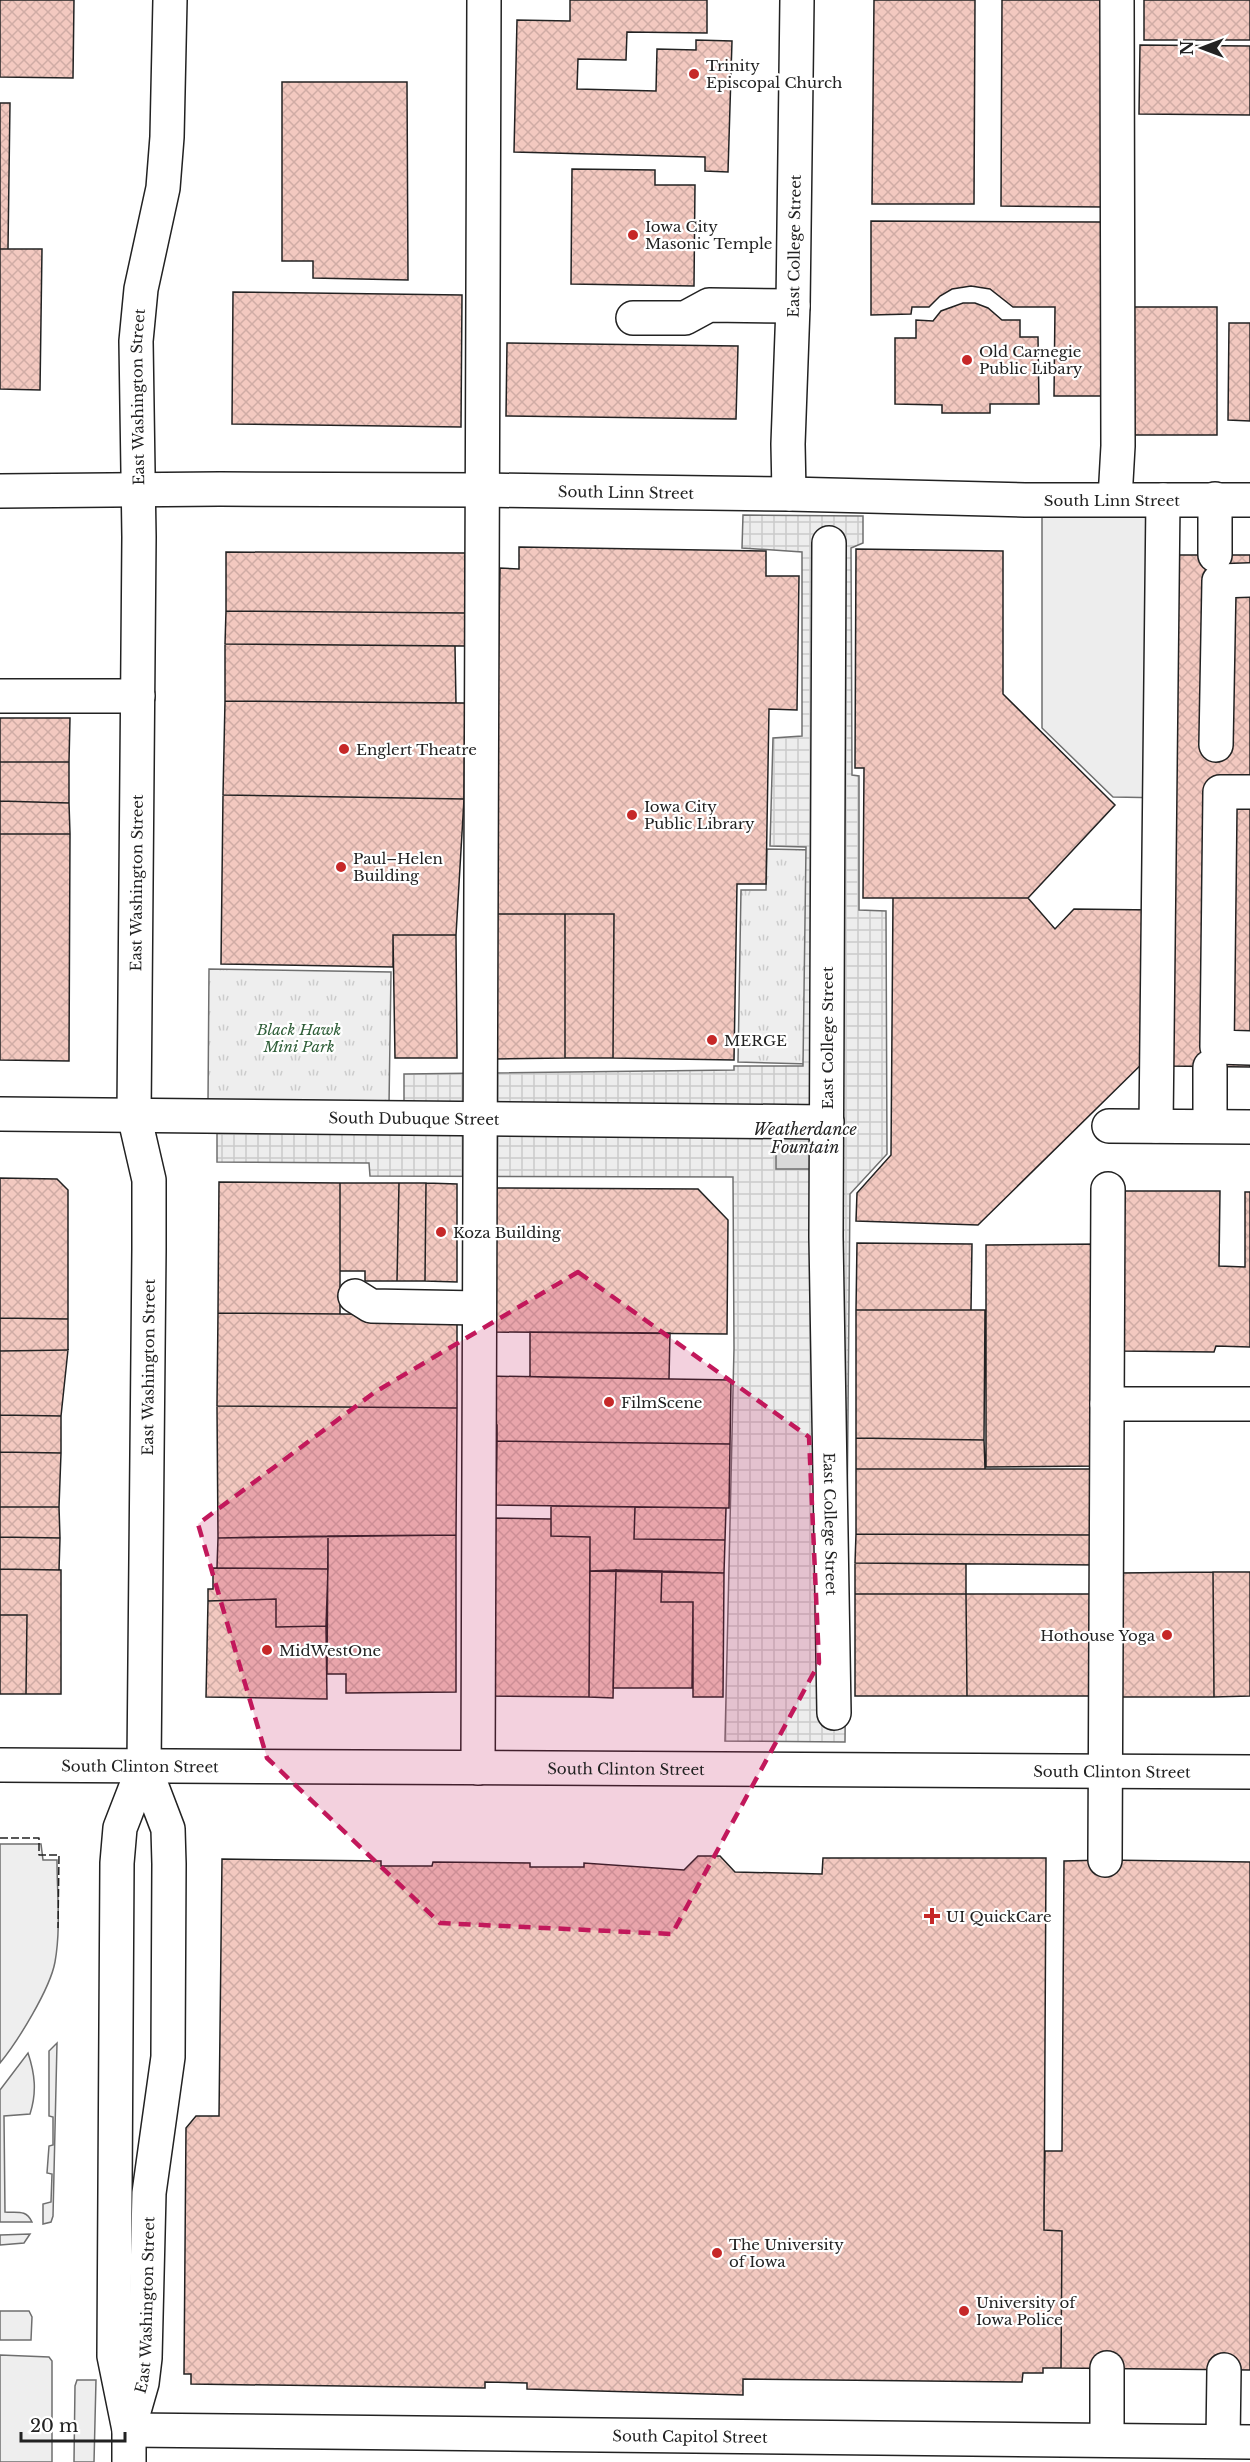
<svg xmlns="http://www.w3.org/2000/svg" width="1250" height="2462" font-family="'Libre Baskerville',serif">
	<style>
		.green { fill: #eee; stroke: #6f6f6f; stroke-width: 1.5 }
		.park { fill: url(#park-tufts); stroke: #6f6f6f; stroke-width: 1.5 }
		.parking { fill: #ededed; stroke: #6f6f6f; stroke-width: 1.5 }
		.plaza { fill: url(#plaza-grid); stroke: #6f6f6f; stroke-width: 1.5 }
		.water { fill: #d9d9d9; stroke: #6f6f6f; stroke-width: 1.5 }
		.building { fill: url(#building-cross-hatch); stroke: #222; stroke-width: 1.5 }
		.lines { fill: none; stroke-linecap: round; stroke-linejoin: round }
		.minor-casing { stroke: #222; stroke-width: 36 }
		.major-casing { stroke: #222; stroke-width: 36 }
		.minor { stroke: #fff; stroke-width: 33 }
		.major { stroke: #fff; stroke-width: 33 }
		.fence { stroke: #222; stroke-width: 1.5; stroke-dasharray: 8 3; stroke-linecap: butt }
		.marked { fill: #c2185b; fill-opacity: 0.2; stroke: #c2185b; stroke-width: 4.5; stroke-dasharray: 12 8; stroke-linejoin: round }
		.poi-dot { fill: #c62828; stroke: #fff; stroke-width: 2 }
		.labels { text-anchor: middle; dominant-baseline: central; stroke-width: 4.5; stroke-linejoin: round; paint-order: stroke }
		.poi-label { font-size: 15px; fill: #222; stroke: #fff; text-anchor: start }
		.street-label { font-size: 15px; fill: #222; stroke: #fff }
		.park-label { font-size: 15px; font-style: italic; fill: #2f5e38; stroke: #fff }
		.water-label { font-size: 16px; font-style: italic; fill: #222; stroke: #fff }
	</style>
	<defs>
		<pattern id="park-tufts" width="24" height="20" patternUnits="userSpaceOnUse" patternTransform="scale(1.5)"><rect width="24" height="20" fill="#eee"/><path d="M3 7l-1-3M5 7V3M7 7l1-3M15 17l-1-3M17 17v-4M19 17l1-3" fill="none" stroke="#ccc"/></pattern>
		<pattern id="plaza-grid" width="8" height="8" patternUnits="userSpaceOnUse" patternTransform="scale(1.5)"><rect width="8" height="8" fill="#ededed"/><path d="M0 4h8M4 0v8" fill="none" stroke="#cbcbcb"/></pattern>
		<pattern id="building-cross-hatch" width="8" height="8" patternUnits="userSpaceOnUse" patternTransform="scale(1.5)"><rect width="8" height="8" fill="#f3c9c0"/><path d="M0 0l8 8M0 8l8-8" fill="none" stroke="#d0aca5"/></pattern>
	</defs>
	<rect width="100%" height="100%" fill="#fff"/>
	<path class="green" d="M0,1844H41L43,1860H57C57,1893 61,1929 55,1962C50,1989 18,2041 0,2063Z
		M57,2043L53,2216L51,2222L43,2224V2204L51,2202L52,2174L47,2173L49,2146L53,2145V2117L49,2116V2051Z
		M28,2053C35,2074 37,2092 30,2114L4,2116L5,2212C17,2213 26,2209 32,2222H0V2090Z
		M30,2234L24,2243L0,2245V2235Z
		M0,2311H29L32,2317L31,2340H0Z
		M0,2355L49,2357L52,2361V2462H0Z
		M77,2380H96L94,2462H74L75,2386Z"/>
	<path class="park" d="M767,849L814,850L809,1064L738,1062L741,890H766Z
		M209,969L391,972L389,1105L208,1103Z"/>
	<path class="parking" d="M1042,515L1172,517L1168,798L1113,797L1042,728Z"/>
	<path class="plaza" d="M743,515L863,516V543L851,548L852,775L859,776V910L886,911L887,1154L850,1194L845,1742L725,1741L734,1348L733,1177L370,1176L369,1163L217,1162V1109L404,1110V1074L734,1070V1066H803L806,847L770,846L773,738L802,736V552L742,548Z"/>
	<path class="water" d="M776,1108H834V1169H776Z"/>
	<path class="building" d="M0,0H74L73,78L0,77Z
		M570,0H707V33L627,32L626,60L578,59L577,89L656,91L657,49L696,50V40L732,41L728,172L705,171V157L514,152L517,20L570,21Z
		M874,0H975L974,204H872Z
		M1002,0H1105L1104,207L1001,206Z
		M1144,0H1250V40H1144Z
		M1140,45L1250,46V115L1139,114Z
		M282,82H407L408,280L313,278V261H282Z
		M0,103H10L8,249H0Z
		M572,169L655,170V185H695L694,286L571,284Z
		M871,221L1102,222L1101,396H1054L1055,307H1013L990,289L971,286L952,289L940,296L929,307H912L911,314L871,315Z
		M0,249H42L40,390L0,389Z
		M233,292L462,295L461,427L232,424Z
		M963,303H975L988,308L1002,320H1020V337H1038L1039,404H990V413H942V405L895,404V338H916V320L933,321L941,311Z
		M1133,307H1217V435H1133Z
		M1229,323H1250V421L1228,420Z
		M507,343L738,346L736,419L506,416Z
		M519,547L766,551V576H799L797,710L769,709L766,884H737L734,1060L613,1058L614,914H494L500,568L519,569Z
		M856,549L1003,551V694L1115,805L1028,898H863L864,768H855Z
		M226,552L465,553V613L226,611Z
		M1173,555H1250V1067L1167,1066Z
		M226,611L465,613V646L225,644Z
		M225,644L455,646L456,703L225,701Z
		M225,701L465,703L464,799L223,795Z
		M0,718H70L69,762H0Z
		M0,762H69V803L0,801Z
		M223,795L464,799L456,935H393V967L221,964Z
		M0,801L69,803L70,834H0Z
		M0,834H70L69,1061L0,1060Z
		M893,898H1028L1055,929L1074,909L1154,910L1153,1053L978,1225L856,1221L857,1193L891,1155Z
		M494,914H565V1058L494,1059Z
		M565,914H614L613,1058H565Z
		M393,935H456L457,1058H395Z
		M0,1178L57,1179L68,1190V1319L0,1318Z
		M219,1182L340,1183V1314L218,1313Z
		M340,1183H399L397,1281H365V1271H340Z
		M399,1183H426L425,1281H397Z
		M426,1183L457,1184V1282L425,1281Z
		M496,1188L698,1189L728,1220L727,1334L495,1332Z
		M1122,1191H1220L1219,1266L1245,1267V1192H1250V1347L1216,1346L1214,1352L1120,1351Z
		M857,1243L972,1244L971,1310H856Z
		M1101,1244L1099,1466L986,1467V1245Z
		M856,1310H985L984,1440L856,1438Z
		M218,1313L457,1315V1408L217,1406Z
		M0,1318L68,1319V1350L0,1351Z
		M530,1332L670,1333L669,1379L530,1377Z
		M68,1350L61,1416L0,1415V1351Z
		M487,1376L731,1380L730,1444L497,1441V1425H486Z
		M217,1406L457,1408L456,1535L218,1538Z
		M0,1415L61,1416V1453L0,1452Z
		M856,1438L984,1440L985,1469H856Z
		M497,1441L730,1444L729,1508L496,1505Z
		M0,1452L61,1453L59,1507H0Z
		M856,1469H1096L1095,1535L856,1534Z
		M551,1506L635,1507L634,1539L725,1540L724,1573L590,1571V1537L551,1536Z
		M0,1507H59L60,1538L0,1537Z
		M635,1507L726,1508L725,1540L634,1539Z
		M490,1518L551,1519V1536L590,1537L589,1697L487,1696Z
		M856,1534L1095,1535L1096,1565L855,1563Z
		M456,1535V1692L346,1693V1674H327L328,1536Z
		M328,1536V1569L217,1568L218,1538Z
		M0,1537L60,1538L59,1570L0,1569Z
		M855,1563L966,1564V1594H855Z
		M213,1568L328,1569L326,1626L276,1627V1599L208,1601V1589H213Z
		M0,1569L61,1570V1694H26L27,1615H0Z
		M616,1570L662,1571L661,1602H693L692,1688H613Z
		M616,1570L613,1698L589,1697L590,1571Z
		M662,1571L724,1573L723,1697H693V1602H661Z
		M1213,1572L1214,1697H1122L1120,1573Z
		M1213,1572H1250V1696L1214,1697Z
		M855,1594H966L967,1696H855Z
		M966,1594H1092V1696H967Z
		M276,1599V1627L326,1626L327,1699L206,1697L208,1601Z
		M0,1615H27L26,1694H0Z
		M698,1856H720L735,1872L822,1874L823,1858H1046L1044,2230L1062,2231L1061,2368H1043V2373H1023L1022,2382L743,2379V2395L527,2389V2383L485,2382V2388L191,2384V2374H184L186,2128L196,2116H219L222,1859L381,1861V1866H432L433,1862L530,1863V1867H584V1863L684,1870Z
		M1105,1860L1250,1862V2370L1061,2368L1062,2231L1044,2230V2204L1045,2151H1062L1064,1861Z"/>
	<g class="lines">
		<g class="minor-casing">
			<g id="minor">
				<path d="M633,318H685L709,305L793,306"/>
				<path id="s1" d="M0,491L220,489L481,490L789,494L1025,500H1250"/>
				<path id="s2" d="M789,494L788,444L793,306L797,0"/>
				<path d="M1115,499L1118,446L1117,0"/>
				<path d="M1215,499V555"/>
				<path id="s3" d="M829,543L826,1237L834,1713"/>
				<path d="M0,696H138"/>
				<path d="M1216,745L1219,581L1250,580"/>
				<path d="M1250,792H1220L1217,1047L1250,1048"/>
				<path id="s4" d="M0,1114L827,1122"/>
				<path d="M1109,1126L1250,1127"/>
				<path d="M1156,1126L1163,500"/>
				<path d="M1210,1126V1067"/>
				<path d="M355,1296L371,1306L479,1308"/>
				<path d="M1107,1404H1250"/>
				<path d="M478,1768L484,0"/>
				<path d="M1105,1860L1108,1189"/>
				<path id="s5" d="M130,2425L142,2383L145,2358L149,2193L168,2057L169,1864L168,1829L144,1766"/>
				<path id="s6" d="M129,2430L1250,2442"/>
				<path d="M1107,2440V2368"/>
				<path d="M1223,2441L1224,2370"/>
				<path id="s7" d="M129,2462V2430L114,2356L117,1863L120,1828L144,1766L149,1249V1180L134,1115L139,537L136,341L141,289L163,188L167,137L170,0"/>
			</g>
		</g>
		<g class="major-casing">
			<g id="major">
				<path id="s8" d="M0,1765L1250,1772"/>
			</g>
		</g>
		<use href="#minor" class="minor"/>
		<use href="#major" class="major"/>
		<path class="fence" d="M0,1838H39V1855H59L58,1928"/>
	</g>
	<path class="marked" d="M578,1272L809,1437L819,1663L672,1934L440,1923L267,1758L198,1524L375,1392Z"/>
	<g class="poi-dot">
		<circle cx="694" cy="74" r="6"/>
		<circle cx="633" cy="235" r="6"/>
		<circle cx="967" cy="360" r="6"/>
		<circle cx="344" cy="749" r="6"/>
		<circle cx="632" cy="815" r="6"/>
		<circle cx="341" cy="867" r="6"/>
		<circle cx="712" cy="1040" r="6"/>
		<circle cx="441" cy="1232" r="6"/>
		<circle cx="609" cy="1402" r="6"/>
		<circle cx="1167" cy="1635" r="6"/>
		<circle cx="267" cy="1650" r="6"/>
		<path d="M929 1907h6v6h6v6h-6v6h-6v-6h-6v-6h6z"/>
		<circle cx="717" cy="2253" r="6"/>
		<circle cx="964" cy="2311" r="6"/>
	</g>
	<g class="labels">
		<g class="poi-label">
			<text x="706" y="65">Trinity<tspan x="706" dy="17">Episcopal Church</tspan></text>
			<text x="645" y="226">Iowa City<tspan x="645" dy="17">Masonic Temple</tspan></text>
			<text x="979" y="351">Old Carnegie<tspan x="979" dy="17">Public Libary</tspan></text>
			<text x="356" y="749">Englert Theatre</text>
			<text x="644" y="806">Iowa City<tspan x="644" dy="17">Public Library</tspan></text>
			<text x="353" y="858">Paul–Helen<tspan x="353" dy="17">Building</tspan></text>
			<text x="724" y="1040">MERGE</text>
			<text x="453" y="1232">Koza Building</text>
			<text x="621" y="1402">FilmScene</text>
			<text x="1155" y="1635" text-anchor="end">Hothouse Yoga</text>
			<text x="279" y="1650">MidWestOne</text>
			<text x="946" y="1916">UI QuickCare</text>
			<text x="729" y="2244">The University<tspan x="729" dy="17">of Iowa</tspan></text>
			<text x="976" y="2302">University of<tspan x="976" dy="17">Iowa Police</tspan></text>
		</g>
		<g class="street-label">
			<text stroke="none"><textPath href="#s2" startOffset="248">East College Street</textPath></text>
			<text stroke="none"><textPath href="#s7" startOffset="2073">East Washington Street</textPath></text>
			<text stroke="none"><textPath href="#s1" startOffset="626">South Linn Street</textPath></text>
			<text stroke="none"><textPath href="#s1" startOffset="1112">South Linn Street</textPath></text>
			<text stroke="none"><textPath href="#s7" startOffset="1587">East Washington Street</textPath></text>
			<text transform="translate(827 1038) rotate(-90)">East College Street</text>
			<text stroke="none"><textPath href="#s4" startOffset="414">South Dubuque Street</textPath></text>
			<text stroke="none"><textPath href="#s7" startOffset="1101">East Washington Street</textPath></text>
			<text stroke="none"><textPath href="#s3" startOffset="981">East College Street</textPath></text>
			<text stroke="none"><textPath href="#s8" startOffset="140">South Clinton Street</textPath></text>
			<text stroke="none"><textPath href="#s8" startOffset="626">South Clinton Street</textPath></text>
			<text stroke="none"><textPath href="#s8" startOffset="1112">South Clinton Street</textPath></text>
			<text stroke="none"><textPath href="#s5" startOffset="122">East Washington Street</textPath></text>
			<text stroke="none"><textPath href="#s6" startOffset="561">South Capitol Street</textPath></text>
		</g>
		<g class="park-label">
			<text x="299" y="1029">Black Hawk<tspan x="299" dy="17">Mini Park</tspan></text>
		</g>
		<g class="water-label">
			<text x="805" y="1129">Weatherdance<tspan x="805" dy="18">Fountain</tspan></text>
		</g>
	</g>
	<g transform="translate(1202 48) rotate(270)" stroke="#ffffff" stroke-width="4.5" paint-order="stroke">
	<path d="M0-4.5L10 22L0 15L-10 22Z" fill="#222222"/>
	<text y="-9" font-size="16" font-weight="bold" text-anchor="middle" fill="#222222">N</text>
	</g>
	<path d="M21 2432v9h104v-9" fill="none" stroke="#222222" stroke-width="3"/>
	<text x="30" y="2432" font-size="18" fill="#222222" stroke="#ffffff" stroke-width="4.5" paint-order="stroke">20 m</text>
</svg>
